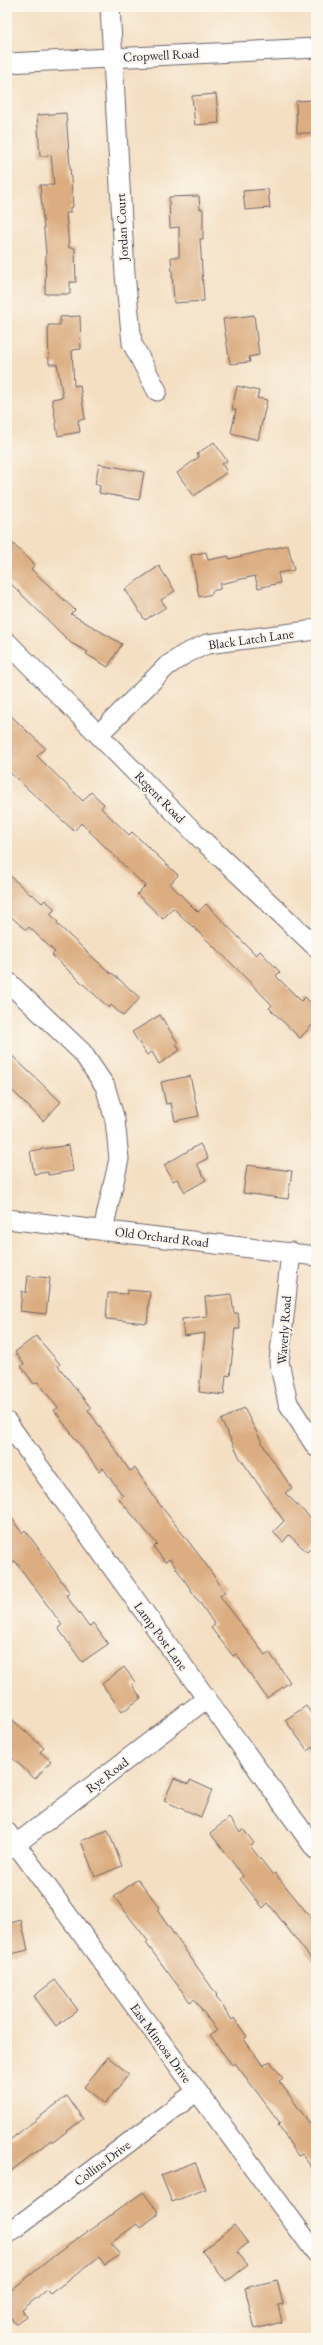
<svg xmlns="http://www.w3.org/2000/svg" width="323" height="2345" font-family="'EB Garamond',serif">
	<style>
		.building { fill: #dcad81 }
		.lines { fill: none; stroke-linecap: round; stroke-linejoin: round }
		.minor-casing { stroke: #6c646b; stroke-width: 21 }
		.minor { stroke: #fff; stroke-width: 19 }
		.labels { text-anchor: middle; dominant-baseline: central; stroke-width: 4; stroke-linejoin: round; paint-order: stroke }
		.street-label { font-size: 13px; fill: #22223b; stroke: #fbf7ec }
	</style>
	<rect width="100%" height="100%" fill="#fbf7ec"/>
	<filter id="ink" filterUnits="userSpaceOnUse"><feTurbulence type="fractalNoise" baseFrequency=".025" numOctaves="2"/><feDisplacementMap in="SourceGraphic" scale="8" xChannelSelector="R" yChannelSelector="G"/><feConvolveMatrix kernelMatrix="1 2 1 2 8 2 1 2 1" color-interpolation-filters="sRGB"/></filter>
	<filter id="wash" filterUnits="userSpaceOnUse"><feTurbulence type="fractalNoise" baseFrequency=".012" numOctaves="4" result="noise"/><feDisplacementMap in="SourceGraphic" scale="16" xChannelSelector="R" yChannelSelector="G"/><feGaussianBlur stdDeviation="0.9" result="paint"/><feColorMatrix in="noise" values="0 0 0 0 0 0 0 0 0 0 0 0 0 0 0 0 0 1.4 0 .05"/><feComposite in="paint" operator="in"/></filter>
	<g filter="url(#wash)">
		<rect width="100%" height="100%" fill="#f4dfc3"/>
		<g id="blocks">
			<path class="building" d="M216,94L219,123L195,125L192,96Z
				M316,100V133H297L296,101Z
				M66,113L73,207H70V213H66L69,248H75L76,282H70V294H45L46,253L40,185H54L51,155L40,156L37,115Z
				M268,189L270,208L245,210L243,191Z
				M199,196L200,209H203V239H200L204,301L174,303L171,257H179V227L170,228L169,197Z
				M254,315L259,355L249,357L250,362L230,364L223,319Z
				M80,316L81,349L72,350L74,386L80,385L85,419L78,420L80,432L58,436L52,399L63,397L57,364H49L48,325H60V317Z
				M237,386L259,391L257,398L267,400L258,440L231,433L236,410L232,409Z
				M214,442L227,461L222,464L227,472L194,496L177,473L199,457L197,454Z
				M99,464L144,472L139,500L99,493L100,486L95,484Z
				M7,538L35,565L31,569L75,610L71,614L122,644L108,667L86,654L88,652L71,643L7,580Z
				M288,545L294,570L278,573L280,583L258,588L255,576L220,584V589L212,591V594L199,597L191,555L206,552L208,560L229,556V559Z
				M159,566L175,591L161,600L166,607L145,620L125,589Z
				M7,712L45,748L37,756L83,801L91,792L104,804L101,808L129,835L132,832L178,875L170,884L198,912L206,904L256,955L260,951L280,972L276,976L301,1001L305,997L316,1008V1021L300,1038L269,1008L272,1005L232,964L173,908L163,919L137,894L145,886L81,823L74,831L7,770Z
				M7,873L31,895L32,894L42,903L45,900L55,909L50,914L58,922L57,924L111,974L112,973L140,998L123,1016L111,1005L109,1008L52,955L55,952L29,927L26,930L7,913Z
				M160,1015L178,1043L176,1044L180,1050L159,1064L152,1052L147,1055L132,1032Z
				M7,1051L61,1102L43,1121L7,1085Z
				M190,1076L199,1116L175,1121L171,1103L166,1104L161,1082Z
				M200,1144L208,1158L197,1164L206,1180L185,1192L177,1179L173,1181L164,1165Z
				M69,1145L73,1171L48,1175V1172L34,1174L30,1151Z
				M247,1165L292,1171L288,1199L243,1193Z
				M28,1276L50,1278L46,1314L20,1311L22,1291L26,1293Z
				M127,1290L150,1292L147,1323L106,1319L108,1293L127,1294Z
				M231,1294L234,1313H238L240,1329H235L230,1376L226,1375L224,1395L199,1392L205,1333L184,1336L182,1319L207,1316L205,1297Z
				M36,1336L60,1364L58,1366L91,1408L88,1410L130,1471L135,1468L157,1501L202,1559L225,1592L220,1596L265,1655L269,1652L290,1682L267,1698L236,1654L233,1656L211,1628L215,1625L170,1559L165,1562L154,1547L157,1544L119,1499L123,1496L103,1468L99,1471L54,1410L58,1408L38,1382L34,1384L21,1366L24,1364L15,1352Z
				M244,1408L267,1452L292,1488L285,1493L316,1523V1543L307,1552L289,1535L283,1542L273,1532L284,1521L240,1458L221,1420Z
				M7,1512L22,1533L25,1530L36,1545L70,1593L66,1595L89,1627L93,1623L108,1644L82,1662L58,1628L62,1625L15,1561L7,1567Z
				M124,1667L135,1682L132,1685L141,1698L122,1712L102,1684Z
				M306,1706L316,1720V1745L308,1751L285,1720Z
				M7,1715L44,1748L40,1752L51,1761L35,1779L7,1753Z
				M174,1778L189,1784L190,1780L212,1790L201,1817L164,1801Z
				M229,1818L240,1832L243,1829L254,1843L250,1846L273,1875L275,1873L316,1924V1965L268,1903L263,1908L240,1879L243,1876L210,1833Z
				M108,1830L122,1866L95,1877L81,1841Z
				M138,1879L160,1908L157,1910L217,1995L216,1996L232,2020L234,2018L247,2037L244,2039L263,2066L270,2061L283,2078L279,2081L316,2132V2174L302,2154L298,2156L278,2125L280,2123L235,2063L232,2065L210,2035L217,2031L194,1999L190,2002L146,1943L148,1941L114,1897Z
				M21,1920L28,1950L7,1955V1924Z
				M55,1980L78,2010L56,2026L34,1996Z
				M108,2057L129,2074L105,2104L84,2087Z
				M67,2096L83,2119L53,2142L51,2140L7,2174V2142Z
				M195,2162L206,2189L172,2202L161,2175Z
				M143,2192L157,2210V2215L140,2228L137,2224L111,2243L120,2255L105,2265L99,2257L50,2294L46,2290L22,2310L26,2316L15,2324L11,2318L7,2322V2290L9,2292L59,2252Z
				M234,2225L248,2243L237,2252L248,2265L226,2282L202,2251Z
				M277,2280L283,2304L278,2305L282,2322L255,2329L245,2288Z"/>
		</g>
	</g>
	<g filter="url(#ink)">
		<use href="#blocks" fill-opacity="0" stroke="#6c646b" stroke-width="1"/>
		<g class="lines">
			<g class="minor-casing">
				<path id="minor" d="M110,7L125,274L132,343L157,391
					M7,63L316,48
					M7,642L198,836L316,947
					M99,734L167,666L185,654L207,644L308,631L316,628
					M7,981L82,1052L105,1086L115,1120L119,1159L103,1230
					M7,1219L316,1256
					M291,1252L279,1362L288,1403L316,1447
					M7,1422L316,1850
					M7,1832L316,2253
					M7,1851L206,1699
					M7,2234L196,2092"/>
			</g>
			<use href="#minor" class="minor"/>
		</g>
	</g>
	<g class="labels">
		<g class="street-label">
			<text transform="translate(161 55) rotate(-3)">Cropwell Road</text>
			<text transform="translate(122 227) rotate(-93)">Jordan Court</text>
			<text transform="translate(251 639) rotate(-8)">Black Latch Lane</text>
			<text transform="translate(160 797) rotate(46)">Regent Road</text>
			<text transform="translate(162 1237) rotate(7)">Old Orchard Road</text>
			<text transform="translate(284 1330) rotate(-86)">Waverly Road</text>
			<text transform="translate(161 1636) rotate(54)">Lamp Post Lane</text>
			<text transform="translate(107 1775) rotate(-37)">Rye Road</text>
			<text transform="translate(161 2043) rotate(54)">East Mimosa Drive</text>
			<text transform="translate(102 2163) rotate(-37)">Collins Drive</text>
		</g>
	</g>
	<rect width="323" height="2345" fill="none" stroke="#fbf7ec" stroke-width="24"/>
</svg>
